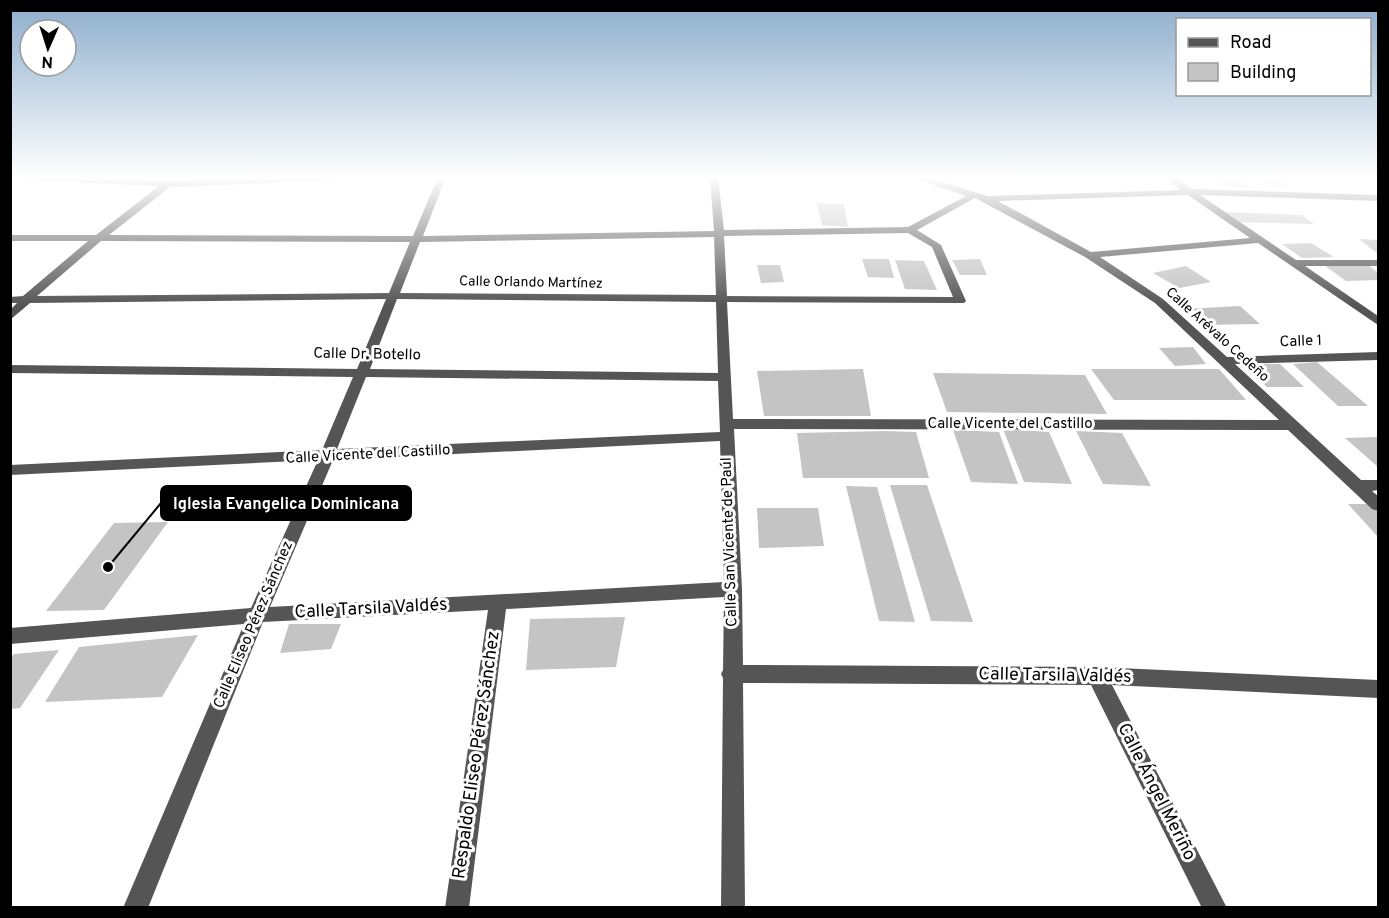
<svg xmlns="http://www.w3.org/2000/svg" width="1389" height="918" font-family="Overpass,sans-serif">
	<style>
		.building { fill: #c4c4c4 }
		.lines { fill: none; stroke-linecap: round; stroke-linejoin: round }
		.minor { fill: #555; fill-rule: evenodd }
		.labels { text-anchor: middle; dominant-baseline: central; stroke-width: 6; stroke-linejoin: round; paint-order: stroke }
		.far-street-label { font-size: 14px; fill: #000; stroke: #fff }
		.street-label { font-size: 15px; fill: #000; stroke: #fff }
		.near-street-label { font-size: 18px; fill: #000; stroke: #fff }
		.leader { fill: none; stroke: #000; stroke-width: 2 }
		.callout-dot { fill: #000; stroke: #fff; stroke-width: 2 }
		.callout { fill: #000; stroke: #000; stroke-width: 2 }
		.callout-label { font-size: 16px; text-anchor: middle; font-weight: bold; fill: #fff }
	</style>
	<rect width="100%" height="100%" fill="#fff"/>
	<path class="building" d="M1215,177H1236L1249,187H1227Z
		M1258,177H1278L1291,187H1270Z
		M817,203L844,204L848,227L822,225Z
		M1226,212L1302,215L1314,224L1236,222Z
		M1359,239L1378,240V254Z
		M1311,243L1334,257L1302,258L1282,244Z
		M862,259H889L894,278L868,277Z
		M980,259L987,275H960L952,260Z
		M895,260L924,261L937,290L905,289Z
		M757,265H780L784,282L761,283Z
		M1324,265H1368L1378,273V280L1346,281Z
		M1186,266L1211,282L1179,288L1153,273Z
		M1240,306L1260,324L1201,325L1184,309Z
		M1193,347L1206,364L1175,366L1159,348Z
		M1317,362L1368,406H1338L1293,364Z
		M1243,364H1280L1304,387H1267Z
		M863,369L871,416H764L757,371Z
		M1091,369H1219L1246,400H1114Z
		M933,373L1085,375L1107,414L947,412Z
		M1003,429L1049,432L1072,484L1024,482Z
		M953,430L999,432L1018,484L971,482Z
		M885,431L916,432L929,478H803L797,433Z
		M1076,431L1122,433L1151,486L1103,484Z
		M1378,437V467L1345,438Z
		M890,485H927L973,622L931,621Z
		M846,486L877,487L915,622L879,621Z
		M1348,504H1371L1378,511V537Z
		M757,508H818L824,546L759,548Z
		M168,522L104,610L46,611L114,523Z
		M625,617L616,667L526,670L530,619Z
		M289,624H341L331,649L280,653Z
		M198,635L162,697L45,702L79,647Z
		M59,650L20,708L10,709V658L14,654Z"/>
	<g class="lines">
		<path class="minor" d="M16,177L165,181L341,177L337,180L170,187L109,235L413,236L438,177H446L423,236L714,231L710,177H718L724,230L908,227L966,196L911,177H925L988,196L1180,190L1164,177H1174L1192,189L1378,195V201L1200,195L1296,260H1378V266H1305L1378,316V325L1258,243L1100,257L1163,299L1227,357L1378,352V360L1235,364L1361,480H1378V490L1372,491L1378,496V511L1372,509L1288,430L734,429L742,589L743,665L1097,667L1378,680V698L1112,685L1227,908H1202L1091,685L743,683L745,908H721L723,678L721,674L723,670L724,597L506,609L469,908H445L488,610L263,622L148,908H123L244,624L10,644V628L251,608L318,460L10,475V465L322,450L353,377L10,373V365L357,369L386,299L30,303L10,320V310L17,303H10V297L23,296L88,241H10V235H96L159,186L20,180ZM1188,195L1250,238L1091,252L998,201ZM975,198L1085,257L1155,303L1279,420L733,419L727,302L964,303L966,301L941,245L917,230ZM908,233L932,247L953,297L727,296L724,236ZM714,237L716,295L400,293L420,242ZM101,241L410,242L389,293L37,296ZM397,299L716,302L718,373L370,369ZM366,377L718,381L720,432L337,449ZM720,441L724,582L270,607L333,460Z"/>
	</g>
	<linearGradient id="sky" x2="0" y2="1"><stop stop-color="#8cadcc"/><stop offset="0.58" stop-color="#fff"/><stop offset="1" stop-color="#fff" stop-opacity="0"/></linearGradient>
	<rect width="1389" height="306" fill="url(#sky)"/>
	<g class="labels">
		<g class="far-street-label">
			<text transform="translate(531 283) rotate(1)">Calle Orlando Martínez</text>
			<text transform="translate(1217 335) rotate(42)">Calle Arévalo Cedeño</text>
		</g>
		<g class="street-label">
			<text transform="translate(1301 342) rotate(-2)">Calle 1</text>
			<text transform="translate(367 355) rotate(1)">Calle Dr. Botello</text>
			<text x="1010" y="424">Calle Vicente del Castillo</text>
			<text transform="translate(368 455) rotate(-3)">Calle Vicente del Castillo</text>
			<text transform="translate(730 542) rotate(-92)">Calle San Vicente de Paúl</text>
			<text transform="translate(254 625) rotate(-67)">Calle Eliseo Pérez Sánchez</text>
		</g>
		<g class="near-street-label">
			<text transform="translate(371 609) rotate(-3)">Calle Tarsila Valdés</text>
			<text transform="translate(1055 676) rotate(1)">Calle Tarsila Valdés</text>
			<text transform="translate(477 755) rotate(-82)">Respaldo Eliseo Pérez Sánchez</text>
			<text transform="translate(1156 792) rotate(63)">Calle Ángel Meriño</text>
		</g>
	</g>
	<path class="leader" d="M108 567L161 503"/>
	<circle class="callout-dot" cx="108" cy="567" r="6"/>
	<rect class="callout" x="161" y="486" width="250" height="34" rx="6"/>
	<g class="callout-label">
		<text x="286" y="509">Iglesia Evangelica Dominicana</text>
	</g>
	<rect width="1389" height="918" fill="none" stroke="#000000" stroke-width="24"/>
	<rect x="1176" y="18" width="195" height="78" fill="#ffffff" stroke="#999999" stroke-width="1.5"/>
	<rect x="1188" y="38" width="30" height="9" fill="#555555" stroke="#999999" stroke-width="1.5"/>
	<text x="1230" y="48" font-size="18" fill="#000000">Road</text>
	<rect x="1188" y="63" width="30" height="18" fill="#c4c4c4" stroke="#999999" stroke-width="1.5"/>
	<text x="1230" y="78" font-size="18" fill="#000000">Building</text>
	<g transform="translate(48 48) rotate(183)"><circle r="28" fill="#ffffff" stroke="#999999" stroke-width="1.5"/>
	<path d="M0-4.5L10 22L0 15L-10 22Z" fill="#000000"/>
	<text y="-9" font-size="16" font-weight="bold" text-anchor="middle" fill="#000000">N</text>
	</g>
</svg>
